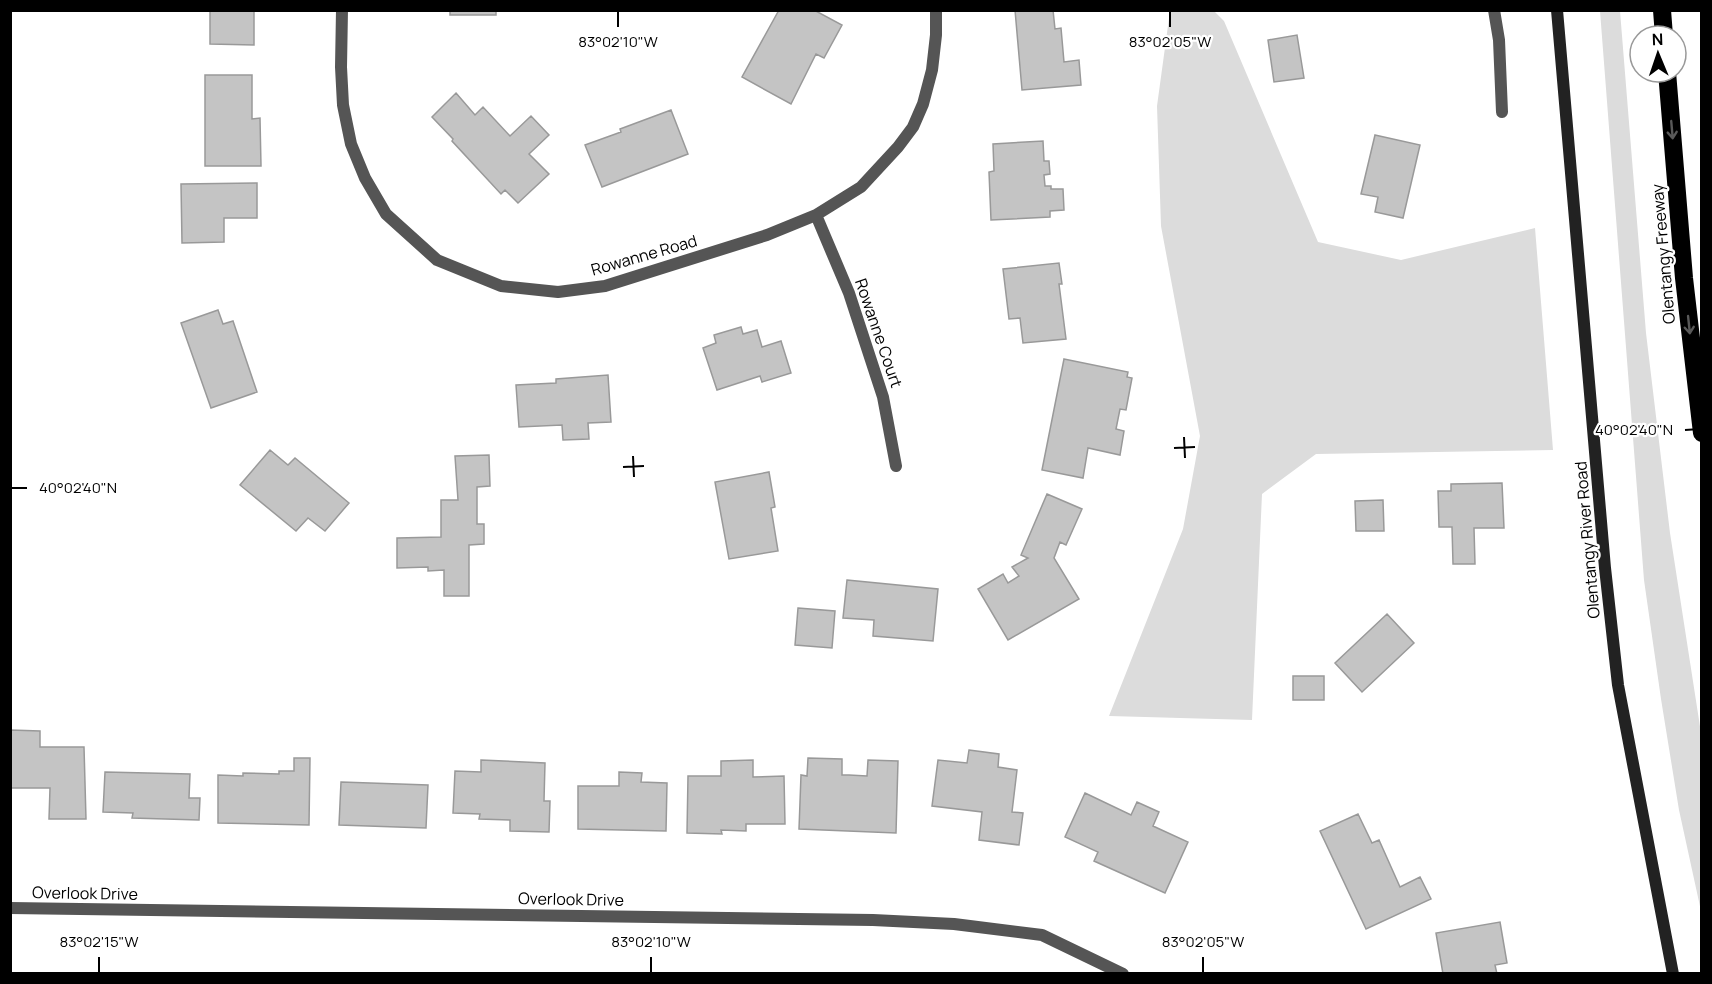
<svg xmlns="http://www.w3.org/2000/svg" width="1712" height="984" font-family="Manrope,sans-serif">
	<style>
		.green { fill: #dcdcdc }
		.building { fill: #c4c4c4; stroke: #999; stroke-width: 1.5 }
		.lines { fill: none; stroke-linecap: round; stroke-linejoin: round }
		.minor { stroke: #555; stroke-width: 12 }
		.secondary { stroke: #222; stroke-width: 12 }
		.motorway { stroke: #000; stroke-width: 18 }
		.oneway { stroke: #595959 }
		.ticks { fill: none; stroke: #000; stroke-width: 2 }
		.labels { text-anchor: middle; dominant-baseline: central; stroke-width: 4.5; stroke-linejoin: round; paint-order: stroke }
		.street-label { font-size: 16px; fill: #000; stroke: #fff }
		.ticks-label { font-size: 15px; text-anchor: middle; fill: #000; stroke: #fff; stroke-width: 4.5; stroke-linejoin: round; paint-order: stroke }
	</style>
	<rect width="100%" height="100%" fill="#fff"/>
	<path class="green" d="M1170,11H1214L1224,21L1318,242L1401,260L1535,228L1553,450L1316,454L1262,494L1252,720L1109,716L1183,529L1200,436L1161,226L1157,106Z
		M1600,11H1620L1646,333L1670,533L1701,733V911L1679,810L1661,699L1644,580Z"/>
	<path class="building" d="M210,10H254V45L210,44Z
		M450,10H496V15H450Z
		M779,10H814L842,25L824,58L816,54L791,104L742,77Z
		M1015,10H1053L1055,29L1061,28L1064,62L1079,60L1081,85L1022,90Z
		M1297,35L1304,78L1274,82L1268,40Z
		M205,75H252V119L260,118L261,166H205Z
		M456,93L475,115L483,107L510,136L531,116L549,135L529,154L549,174L518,203L505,190L501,194L452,141L453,139L432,117Z
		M671,110L688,154L602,187L585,145L621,132L620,129Z
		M1375,135L1420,145L1403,218L1375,212L1378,197L1361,194Z
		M1043,141L1044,161H1049L1050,174L1044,175L1045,186H1051V189H1063L1064,210L1050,211V217L991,220L989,172L994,171L993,144Z
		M257,183V218H224V242L182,243L181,184Z
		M1059,263L1062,284H1059L1066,339L1023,343L1020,318L1009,319L1003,269Z
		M218,310L223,324L233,321L257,392L211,408L181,323Z
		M741,327L743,334L757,330L762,347L781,341L791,373L762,382L760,376L717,390L703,348L716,343L714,335Z
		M1064,359L1128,372L1127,377L1132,378L1126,410L1120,409L1116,429L1124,431L1120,455L1088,448L1083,478L1042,470Z
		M608,375L611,422L588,423L589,439L563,440L562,425L519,427L516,385L556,383V379Z
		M270,450L288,465L295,458L349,503L325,531L308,518L296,531L240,485Z
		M489,455L490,486L477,487V524H484V544L469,545V596H444V570L428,571V567L397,568V538L441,537V500H458L455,456Z
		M769,472L775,507L771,508L778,551L729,559L715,482Z
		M1502,483L1504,528H1474L1475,564H1453L1452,527H1439L1438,491H1451V484Z
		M1047,494L1082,509L1066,545L1060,542L1054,558L1079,599L1008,640L978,589L1003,574L1008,583L1019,576L1012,567L1028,558L1021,555Z
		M1383,500L1384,531H1356L1355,501Z
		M847,580L938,589L933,641L873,636L874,620L843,618Z
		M798,608L835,611L832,648L795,645Z
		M1387,614L1414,643L1362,692L1335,663Z
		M1293,676H1324V700H1293Z
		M10,730L40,731V747H84L86,819H49L50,788H10Z
		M969,750L999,754L998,767L1017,770L1012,812L1023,813L1019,845L979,840L982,812L932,806L938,760L967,763Z
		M294,758H310L309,825L218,823V775L243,776V773L279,774V771H294Z
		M808,758L842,759V775H849L867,776L868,760L898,761L896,833L799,829L801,775L807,776Z
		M481,760L545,763L544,801H550L549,832L510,831V820L479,819L480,814L453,813L455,771L481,772Z
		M753,760V777L784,776L785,824H746V831L721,830L722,834L687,833L688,776H721V761Z
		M105,772L190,774L189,798H200L199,820L132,818L133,813L103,812Z
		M619,772L642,773L641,782L667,783L666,831L578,829V786H619Z
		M341,782L428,785L426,828L339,825Z
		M1085,793L1131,815L1137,802L1159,812L1153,826L1188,842L1165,893L1094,861L1098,852L1065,837Z
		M1358,814L1372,843L1379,840L1400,887L1420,877L1431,899L1366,929L1320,831Z
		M1500,922L1507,963L1495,965L1497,974H1443L1436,933Z"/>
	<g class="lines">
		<path class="minor" d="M342,10L341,67L343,105L351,144L365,178L386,214L437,260L501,286L558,292L605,286L767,235L816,215L861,187L898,147L913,127L923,104L932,70L936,35V10
			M1494,10L1499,40L1502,112
			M816,215L849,293L883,397L896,466
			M10,908L873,920L954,924L1042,935L1123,974"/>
		<path class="secondary" d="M1557,10L1605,568L1618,685L1673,974"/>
		<path class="motorway" d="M1662,10L1664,36
			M1667,72L1684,278L1702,433"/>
	</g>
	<defs><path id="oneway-shaft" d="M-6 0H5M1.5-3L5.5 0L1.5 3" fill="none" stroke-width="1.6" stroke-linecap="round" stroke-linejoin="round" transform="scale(1.5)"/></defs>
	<g class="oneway">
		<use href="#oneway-shaft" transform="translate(1672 130) rotate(85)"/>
		<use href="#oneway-shaft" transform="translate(1689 325) rotate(84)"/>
	</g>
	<path class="ticks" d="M618,12V27M1170,12V27M1685,430L1700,429M1184,437L1185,458M1174,448L1195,447M633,456L634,477M623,467L644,466M12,488H27M99,957V972M651,957V972M1203,957V972"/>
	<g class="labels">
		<g class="street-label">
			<text transform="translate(1663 254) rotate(-95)">Olentangy Freeway</text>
			<text transform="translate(644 255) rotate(-16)">Rowanne Road</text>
			<text transform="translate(879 333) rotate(71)">Rowanne Court</text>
			<text transform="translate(1587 540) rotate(-95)">Olentangy River Road</text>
			<text transform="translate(85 893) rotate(1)">Overlook Drive</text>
			<text transform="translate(571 899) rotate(1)">Overlook Drive</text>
		</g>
	</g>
	<g class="ticks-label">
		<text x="618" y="47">83°02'10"W</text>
		<text x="1170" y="47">83°02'05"W</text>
		<text x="1634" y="435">40°02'40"N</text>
		<text x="78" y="493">40°02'40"N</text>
		<text x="99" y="947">83°02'15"W</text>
		<text x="651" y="947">83°02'10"W</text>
		<text x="1203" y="947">83°02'05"W</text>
	</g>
	<rect width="1712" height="984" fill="none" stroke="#000000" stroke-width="24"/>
	<g transform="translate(1658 54) rotate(358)"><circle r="28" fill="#ffffff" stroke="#999999" stroke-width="1.5"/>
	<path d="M0-4.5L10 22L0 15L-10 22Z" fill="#000000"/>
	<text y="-9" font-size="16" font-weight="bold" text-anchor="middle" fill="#000000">N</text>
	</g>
</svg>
